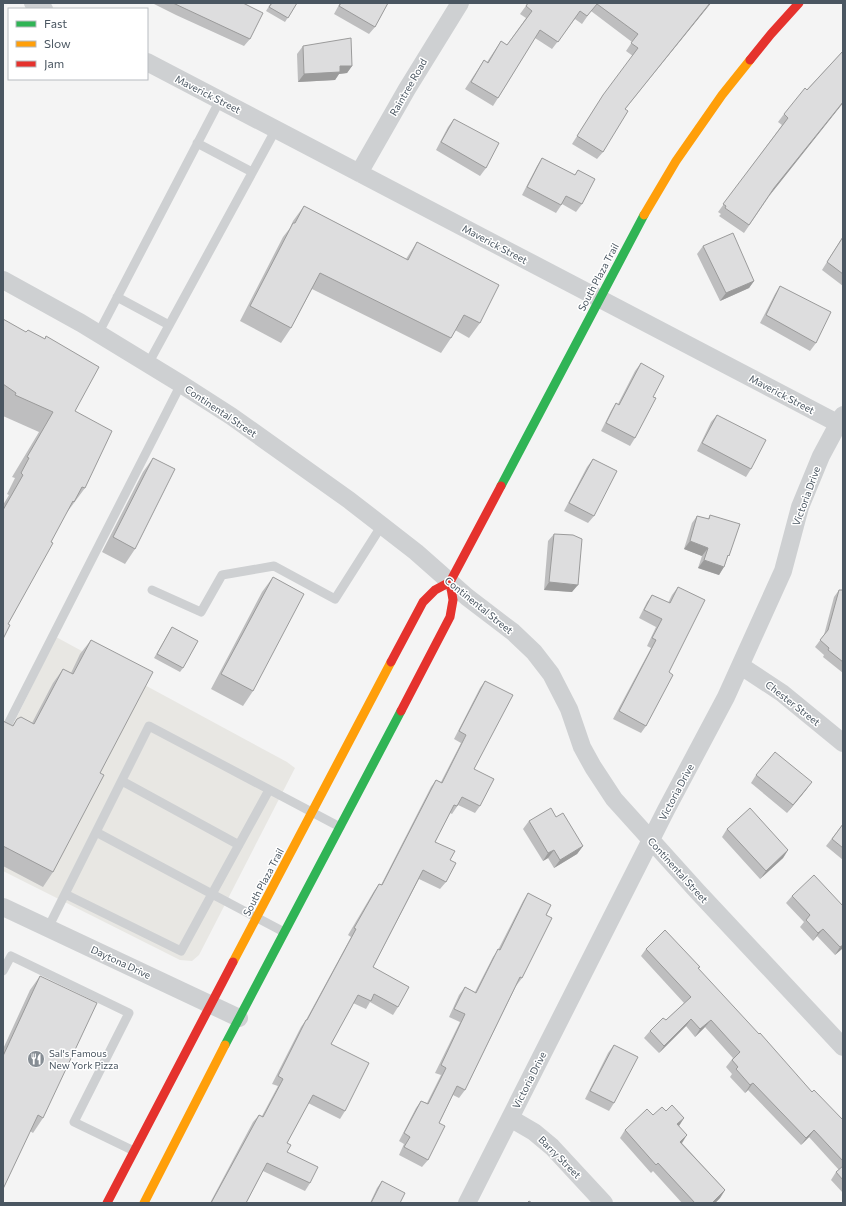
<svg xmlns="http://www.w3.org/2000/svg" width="846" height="1206" font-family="Commissioner,sans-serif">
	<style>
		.commercial { fill: #e8e7e3 }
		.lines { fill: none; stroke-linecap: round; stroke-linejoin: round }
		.lane { stroke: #ced0d2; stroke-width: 9 }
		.street { stroke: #ced0d2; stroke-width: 18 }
		.fast { stroke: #30b455; stroke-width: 9 }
		.slow { stroke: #ff9f0a; stroke-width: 9 }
		.jam { stroke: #e5322d; stroke-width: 9 }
		.wall { fill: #bebebf }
		.shaded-wall { fill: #9b9b9b }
		.building { fill: #ddddde; stroke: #9b9b9b }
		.labels { text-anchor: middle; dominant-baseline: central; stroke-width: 3; stroke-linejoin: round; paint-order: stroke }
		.street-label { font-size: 10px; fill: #4a5661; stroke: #fff }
		.poi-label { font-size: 10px; fill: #4a5661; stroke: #fff; text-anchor: start }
	</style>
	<rect width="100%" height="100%" fill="#f4f4f4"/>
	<path class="commercial" d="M56,637L287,762L295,768L199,955L192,961L180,960L3,871V730L5,731L14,723Z"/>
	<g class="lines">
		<path class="lane" d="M197,143L252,172
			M117,297L169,325
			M98,334L220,100
			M148,364L276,129
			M152,590L201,612L222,575L274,566L335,599L382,525
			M6,728L181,384
			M122,781L239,845
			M96,832L212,894L269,790
			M65,894L181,951L212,894L284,932
			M48,928L149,726L340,827
			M3,971L11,956L129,1013L74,1122L134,1151"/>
		<path class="street" d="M33,3L44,9
			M147,62L843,426
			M359,173L407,89L460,3
			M3,280L81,323L181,384L231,416L349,500L416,552L467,597L513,632L534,652L551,674L569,709L582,747L593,767L614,799L697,891L843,1047
			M741,666L782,693L843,743
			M3,907L239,1018
			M510,1118L534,1132L552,1147L604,1203
			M467,1203L666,810L726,697L783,571L800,507L821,456L843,415"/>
		<path class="fast" d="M501,486L644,215
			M225,1045L401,711"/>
		<path class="slow" d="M644,215L676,161L722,95L750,60
			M233,962L391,662
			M144,1203L225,1045"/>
		<path class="jam" d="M750,60L771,34L799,3
			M391,662L423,602L435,590L450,582L501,486
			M401,711L450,617L453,600L450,582
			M107,1203L233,962"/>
	</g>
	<path class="wall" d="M152,3H243L250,39L244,46L176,15Z
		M271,3H297L285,22L266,11Z
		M340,3H388L375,27L369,34L334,14Z
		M528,3H711L625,109L603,152L597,159L572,144L598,103L633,56L626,51L632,42L591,11L582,24L575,19L552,49L535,38L498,98L493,106L465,89L484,60L487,62L501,41L507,45L526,18L520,14Z
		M303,46L352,66L347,73L339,74L335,80L298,82L297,54Z
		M843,51V103L770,195L744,233L719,216L721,214L718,212L782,125L778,122L784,114Z
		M454,119L486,168L480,176L436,150L448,127Z
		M542,158L575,175L578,170L582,204L576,212L562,204L556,213L522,195L537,166Z
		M304,206L406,259L417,242L480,323L469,338L455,330L451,338L441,353L312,289L291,328L281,343L240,321L283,237L290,228L293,221Z
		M843,236V286L822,270Z
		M703,246L754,281L749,288L720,301L697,254Z
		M780,286L816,343L810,351L760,323L775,294Z
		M3,319L75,411L85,488L65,515L8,624L3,639V505L9,495L7,494L15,478L12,477L39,432L3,416Z
		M641,363L653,397L635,438L630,446L601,431L611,411L616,403L618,404L635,371Z
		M717,415L751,469L746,477L697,451L711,422Z
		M153,458L135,549L125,564L102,552L143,472Z
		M593,459L594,516L588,523L564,511L587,467Z
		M710,515L726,562L719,575L698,568L702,556L684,549L692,523L697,516L708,519Z
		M554,534L572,592L544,590L548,541Z
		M273,577L253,691L243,706L211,689L262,592Z
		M678,587L669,672L646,726L641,733L613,719L651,648L647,646L656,627L639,618L647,602L652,595L668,603L672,595Z
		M839,590H843V673L823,657L824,655L815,647L824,635L834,597Z
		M172,627L183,668L180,672L154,658Z
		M91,640L100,773L53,872L43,887L3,866V721L12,726L17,719L32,723L53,683L63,669L71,673L80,654Z
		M485,681L474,769L480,806L475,813L458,805L452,814L450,813L435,842L450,860L446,882L440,889L419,879L373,967L398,1007L393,1015L370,1002L366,1009L353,1003L331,1044L345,1111L340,1119L308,1103L287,1143V1152L310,1183L305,1191L263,1171L246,1203H210L253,1122L259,1115L262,1116L278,1086L272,1084L301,1027L306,1020L351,937L348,935L374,891L379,884L381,885L431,787L436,780L441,782L461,743L454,739L480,688Z
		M756,775L806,790L787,813L751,783Z
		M556,817L583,846L577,854L554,868L548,858L543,861L523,829L529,821Z
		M843,824V860L826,846Z
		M727,829L788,850L783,858L760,879L722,837Z
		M528,893L546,915L522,978L516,986L465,1090L459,1098L453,1095L439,1123L428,1160L422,1167L399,1155L404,1144L399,1141L416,1108L421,1101L427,1103L441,1075L435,1073L460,1022L449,1017L459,995L465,987L475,992L493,957L498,950L523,901Z
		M792,896L843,948L835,955L817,936L813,941L800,927L804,922L786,903Z
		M646,949L698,969L812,1092L843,1120V1193L831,1180L836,1172L839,1170L809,1137L801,1145L748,1090L745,1093L730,1077L732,1074L726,1067L733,1058L705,1027L695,1037L686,1026L659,1053L644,1038L650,1031L666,1020L684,1003L641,956Z
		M40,976L43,1118L33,1133L30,1131L3,1189V1049L30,990Z
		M614,1045V1103L609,1111L585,1099L608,1053Z
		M666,1111L684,1118L679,1125L682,1143L725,1190L720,1198L715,1203H682L653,1171L651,1173L620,1138L625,1130L653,1115Z
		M382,1181L400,1203H370L377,1188Z"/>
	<path class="shaded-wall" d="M710,3H711L619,116L625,109Z
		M340,66H352L347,73L339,74L335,80L298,82L304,74Z
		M843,102V103L769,196L774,188Z
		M754,281L749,288L720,301L726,293Z
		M690,541L708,548L702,556L684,549Z
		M704,560L724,567L719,575L698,568Z
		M549,582L578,585L572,592L544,590Z
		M812,782L806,790L787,813L793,805Z
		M583,846L577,854L554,868L560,860Z
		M554,850L548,858L543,861L548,853Z
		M788,850L783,858L760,879L766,871Z
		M823,929L817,936L813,941L818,933Z
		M843,945V948L835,955L840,947Z
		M691,1019L686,1026L659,1053L664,1046Z
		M711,1020L705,1027L695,1037L700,1029Z
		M753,1083L748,1090L745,1093L750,1085Z
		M684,1118L679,1126L677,1124Z
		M814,1130L809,1137L801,1145L806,1138Z
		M687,1135L682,1143L675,1150L680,1142Z
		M725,1190L720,1198L715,1203H712Z"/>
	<path class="building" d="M173,3H243L263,13L250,39Z
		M272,3H297L288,18L269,7Z
		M341,3H388L375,27L339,6Z
		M528,3H710L625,109L628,111L603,152L577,136L603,95L638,48L631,43L638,34L597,4L587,16L580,11L558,42L540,30L498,98L471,82L484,60L488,63L501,41L507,45L532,11L526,6Z
		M351,38L352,66H340V72L304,74L303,46Z
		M843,51V102L774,188L749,225L725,208L726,206L723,204L788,118L784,114L805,88L807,90Z
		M454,119L499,143L486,168L441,142Z
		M542,158L575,175L578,170L595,179L582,204L566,196L561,205L527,187Z
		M304,206L408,260L417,242L499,285L480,323L464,315L451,338L320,273L291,328L250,306L293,223H295Z
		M733,233L754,281L726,293L703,246Z
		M843,237V274L827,262Z
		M780,286L831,312L816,343L766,315Z
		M3,319L26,332L28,330L45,339L46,336L99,367L75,411L112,431L85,488L82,487L74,502L73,501L51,542L53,543L8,624L10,625L3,639V510L23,475L21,473L29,458L27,457L53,412L15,395L16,393L3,384Z
		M641,363L664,376L653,397L656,398L635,438L606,423L616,403L619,405Z
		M717,415L766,440L751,469L702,443Z
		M153,458L175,469L135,549L113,537Z
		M593,459L617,471L594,516L569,503Z
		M710,515L740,524L729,556L728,555L724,567L704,560L708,548L690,541L697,516L709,519Z
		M554,534L573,535L582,539L578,585L549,582Z
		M273,577L304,594L253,691L221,674Z
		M678,587L705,600L669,672L673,675L646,726L619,711L656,640L652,638L662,619L644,610L652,595L670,603Z
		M839,590H843V662L828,650L829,648L820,640L828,630Z
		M172,627L198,641L183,668L157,654Z
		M91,640L153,672L100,773L104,775L53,872L3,846V721L13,726L17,719L21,717L34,724L63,669L73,674Z
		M485,681L513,695L474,769L494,779L480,806L462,797L457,806L454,805L435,842L455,851L450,860L456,863L446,882L423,870L373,967L409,987L398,1007L374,994L371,1001L358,995L331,1044L369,1063L345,1111L313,1095L287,1143L291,1145L287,1152L318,1167L310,1183L267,1163L246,1203H211L259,1115L263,1117L283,1079L278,1076L306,1020H307L356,929L354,928L379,884L382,885L436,780L442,783L466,735L459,731Z
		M775,752L812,782L793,805L756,775Z
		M551,808L556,817L563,813L583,846L560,860L554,850L548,853L529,821Z
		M750,808L788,850L766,871L727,829Z
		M843,824V848L832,839Z
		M814,875L843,906V945L840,947L823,929L818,933L806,920L810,915L792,896Z
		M528,893L551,905L546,915L552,918L522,978L520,977L465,1090L457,1086L439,1123L445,1126L428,1160L404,1147L410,1137L404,1133L421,1101L428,1104L446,1068L441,1065L465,1014L454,1009L465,987L476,993L498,949L500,950Z
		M665,930L700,967L698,968L759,1034L760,1033L812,1092L814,1090L843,1120V1161L814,1130L806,1138L753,1083L750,1085L736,1069L738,1067L732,1060L740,1052L711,1020L700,1029L691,1019L664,1046L650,1031L663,1018L666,1020L691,997L646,949Z
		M40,976L97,1003L43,1118L38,1115L3,1189V1056Z
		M614,1045L638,1057L614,1103L590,1091Z
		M672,1105L684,1118L677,1124L687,1135L680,1142L725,1190L712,1203H695L658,1163L656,1165L625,1130L647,1109L653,1115L662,1107L666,1111Z
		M843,1166V1180L836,1172Z
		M382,1181L405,1193L400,1203H371Z
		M529,1201L532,1203H527Z"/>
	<defs>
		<g id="restaurant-disc" transform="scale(0.9)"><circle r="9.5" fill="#868d94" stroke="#fff"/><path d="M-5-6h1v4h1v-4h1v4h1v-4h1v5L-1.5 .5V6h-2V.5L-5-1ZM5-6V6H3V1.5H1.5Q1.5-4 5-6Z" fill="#fff"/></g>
	</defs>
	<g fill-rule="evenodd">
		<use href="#restaurant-disc" x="36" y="1059"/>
	</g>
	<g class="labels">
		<g class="street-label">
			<text transform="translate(408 87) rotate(-60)">Raintree Road</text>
			<text transform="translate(208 94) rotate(27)">Maverick Street</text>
			<text transform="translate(495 244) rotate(28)">Maverick Street</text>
			<text transform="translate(598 277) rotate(-62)">South Plaza Trail</text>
			<text transform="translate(782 394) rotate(28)">Maverick Street</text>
			<text transform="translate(221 411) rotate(34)">Continental Street</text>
			<text transform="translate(806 496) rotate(-70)">Victoria Drive</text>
			<text transform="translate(479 605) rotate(39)">Continental Street</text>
			<text transform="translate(793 703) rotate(38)">Chester Street</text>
			<text transform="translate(676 792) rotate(-62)">Victoria Drive</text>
			<text transform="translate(678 870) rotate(48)">Continental Street</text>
			<text transform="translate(263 882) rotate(-62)">South Plaza Trail</text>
			<text transform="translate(121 962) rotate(25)">Daytona Drive</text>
			<text transform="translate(529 1080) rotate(-63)">Victoria Drive</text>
			<text transform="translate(560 1157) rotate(45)">Barry Street</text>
		</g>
		<g class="poi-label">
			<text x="49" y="1053">Sal's Famous<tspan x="49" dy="12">New York Pizza</tspan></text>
		</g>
	</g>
	<rect width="846" height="1206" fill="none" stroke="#4a5661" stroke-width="8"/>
	<rect x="8" y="8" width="140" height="72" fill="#ffffff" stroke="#b7bbc0"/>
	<rect x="16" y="21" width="20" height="6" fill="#30b455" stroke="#b7bbc0"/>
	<text x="44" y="28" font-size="12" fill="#4a5661">Fast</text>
	<rect x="16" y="41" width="20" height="6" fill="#ff9f0a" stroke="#b7bbc0"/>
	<text x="44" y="48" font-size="12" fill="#4a5661">Slow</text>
	<rect x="16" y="61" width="20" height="6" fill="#e5322d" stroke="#b7bbc0"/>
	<text x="44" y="68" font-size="12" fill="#4a5661">Jam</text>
</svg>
